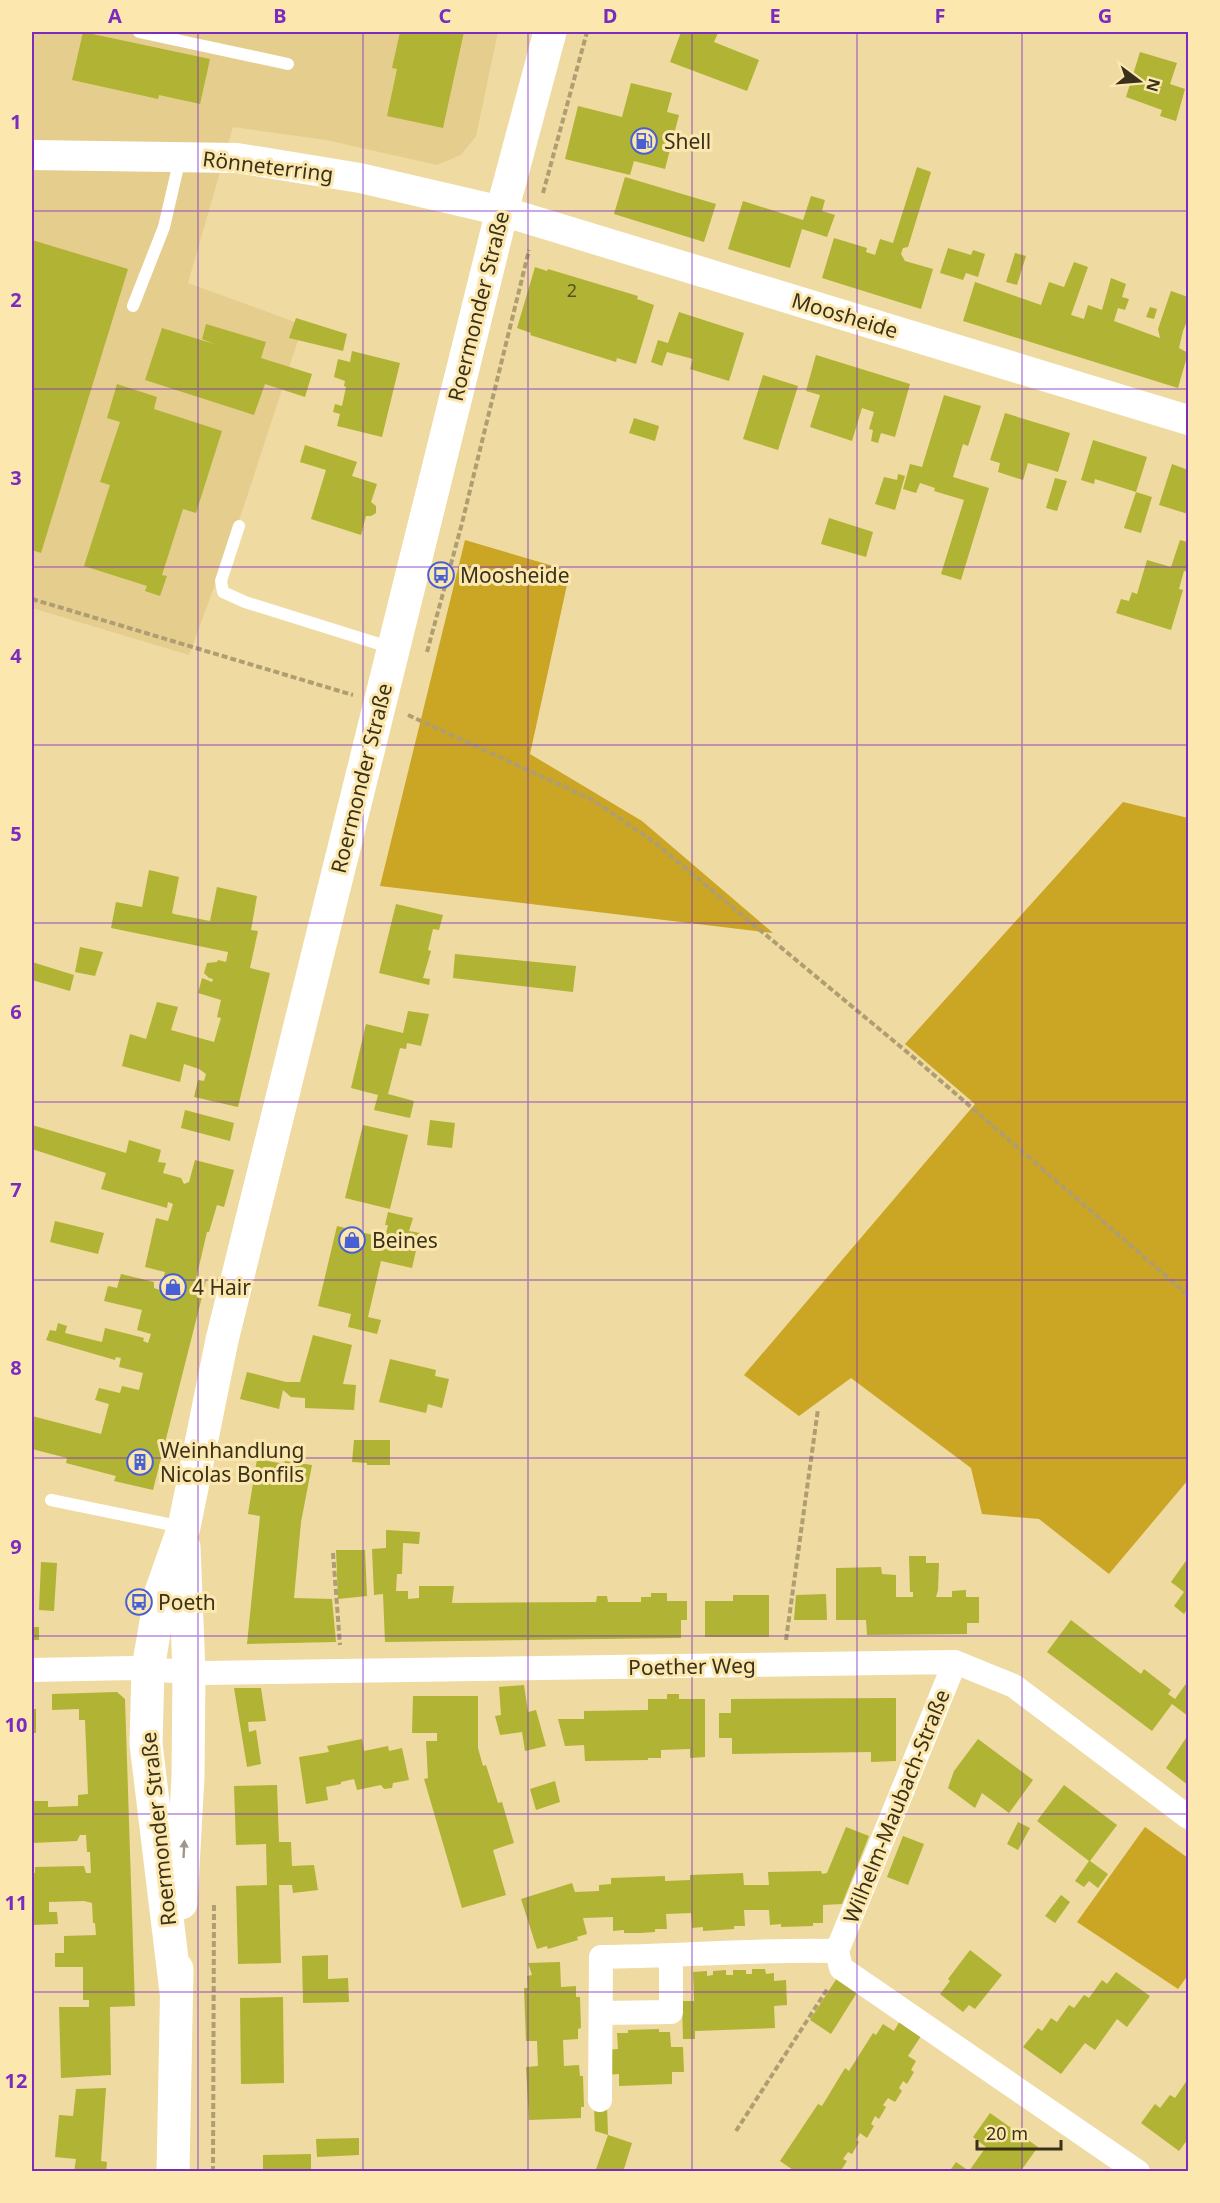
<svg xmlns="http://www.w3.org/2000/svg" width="1220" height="2203" font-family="'Noto Sans',sans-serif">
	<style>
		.built { fill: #e5ce8d }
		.green { fill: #cba524 }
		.building { fill: #b0b334 }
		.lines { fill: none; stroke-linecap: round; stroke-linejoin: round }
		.path { stroke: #ae9e71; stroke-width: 4; stroke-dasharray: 6 3; stroke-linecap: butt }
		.service { stroke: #fff; stroke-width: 12 }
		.minor { stroke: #fff; stroke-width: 24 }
		.tertiary { stroke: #fff; stroke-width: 30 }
		.secondary { stroke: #fff; stroke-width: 33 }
		.oneway { fill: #9c988c }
		.grid { fill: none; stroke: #7b2cbf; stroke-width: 1.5; stroke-opacity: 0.55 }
		.labels { text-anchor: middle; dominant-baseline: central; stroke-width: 6; stroke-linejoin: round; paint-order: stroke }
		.number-label { font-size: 18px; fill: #575220 }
		.poi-label { font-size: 21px; fill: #39311a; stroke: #fce8ae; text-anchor: start }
		.street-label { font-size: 21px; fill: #39311a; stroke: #fce8ae }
		.neatline { fill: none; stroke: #7b2cbf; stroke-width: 2 }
		.grid-label { font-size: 20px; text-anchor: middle; font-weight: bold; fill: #7b2cbf }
	</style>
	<rect width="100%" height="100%" fill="#efdaa1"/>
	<path class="built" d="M32,32H498L476,136L461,155L437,165L326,140L233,127L188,283L303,325L242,512L189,655L32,608Z"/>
	<path class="green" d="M465,540L570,571L530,754L642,821L773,933L380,886Z
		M1123,802L1188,818V1480L1109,1574L1039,1519L982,1514L971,1468L851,1378L799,1416L744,1375L975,1104L905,1044Z
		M1145,1827L1188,1858V1975L1178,1989L1077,1922Z"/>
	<path class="building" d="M83,32L210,59L200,104L159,95L158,99L72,80Z
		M400,32H464L443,128L387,116L397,69L392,68Z
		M681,32H714L718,33L714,42L759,60L747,91L670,62Z
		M1140,52L1177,63L1170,84L1185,89L1176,121L1160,116L1162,110L1126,97Z
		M631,83L672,93L667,112L679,115L665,169L634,161L630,175L565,159L578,106L622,117Z
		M917,167L931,172L908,247L903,248L901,254L905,261L933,269L921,309L822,278L834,238L867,248L866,252L875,255L880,239L893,243Z
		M625,177L716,204L704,242L614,214Z
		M811,196L825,200L822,211L835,215L827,237L802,229L790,268L728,249L743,201L803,220Z
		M32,240L128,269L41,553L32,550Z
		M948,248L971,255L973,250L985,254L978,277L966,273L963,280L940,273Z
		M1015,253L1026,256L1017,285L1006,282Z
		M1074,262L1088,267L1071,315L1084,319L1088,305L1102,310L1111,278L1126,284L1122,297L1129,299L1125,310L1118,308L1114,321L1160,338L1158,329L1171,291L1188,297V321H1187L1183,331L1179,348L1188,353L1178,388L963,321L975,282L1041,305L1049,282L1064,287Z
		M535,267L547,271L548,269L638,296L637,299L654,305L636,364L617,358L616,362L530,335L531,333L517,328Z
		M1150,307L1157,309L1154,319L1146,317Z
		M679,312L744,333L729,381L690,369L693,359L667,352L662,366L651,362L658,340L668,343Z
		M296,318L347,334L343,351L289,338Z
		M206,324L266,342L261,358L312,374L305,397L265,384L254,415L145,380L162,328L214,344L202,339Z
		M352,351L400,363L382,437L337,426L340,414L333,412L335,404L342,406L346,387L344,386L345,381L334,377L338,359L350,362Z
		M816,355L910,384L895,437L881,433L878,443L871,441L873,430L869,429L874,412L862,408L852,441L810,427L820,395L806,391Z
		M763,375L798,386L778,450L743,439Z
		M117,384L157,397L154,409L222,431L196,513L183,509L162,575L167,576L160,596L145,591L147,586L84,566L110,485L100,482L120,422L107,418Z
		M944,395L981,406L968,446L963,444L953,477L989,488L961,580L941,574L964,500L934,491L935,488L920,483L916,493L903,489L910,464L922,467Z
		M1005,413L1070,433L1058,472L1028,463L1023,480L998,472L1000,463L990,460Z
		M634,418L659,426L655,441L629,433Z
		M1093,440L1147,457L1136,492L1152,497L1141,533L1124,528L1136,492L1095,479L1094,484L1081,480Z
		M305,445L357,462L352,476L377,484L371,502L376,506V513L371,516H366L361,535L311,519L326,470L300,462Z
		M1172,464L1188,470V514L1159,505Z
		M898,474L905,476L895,510L875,504L884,477L897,480Z
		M1055,478L1067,481L1057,511L1046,508Z
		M829,518L873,532L866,557L821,544Z
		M1180,540L1188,542V572L1184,571L1179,589L1183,590L1171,630L1116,613L1121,599L1129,601L1132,592L1137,594L1147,560L1171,567Z
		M149,870L179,877L172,913L174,914L210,921L217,887L257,896L251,930L258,931L250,968L270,973L238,1107L194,1097L198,1080L204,1081L206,1074L199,1069L184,1064L180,1082L122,1066L130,1034L146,1039L157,1002L178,1007L171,1030L214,1042L221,1018L217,1017L221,1000L198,993L202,978L212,982L213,979L209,978L204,973L207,963L217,962L218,960L226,962L228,952L111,928L116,902L142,907Z
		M396,904L443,915L439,930L433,929L428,950L431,951L423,978L430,979L429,985L379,973Z
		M80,947L103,952L95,976L75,972Z
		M455,954L576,966L573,992L453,978Z
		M32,962L74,975L70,991L32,980Z
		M408,1011L429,1014L421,1046L407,1043L406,1049L400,1048L388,1094L414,1101L410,1118L374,1110L378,1095L351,1088L366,1024L403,1033Z
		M185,1110L234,1123L230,1141L181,1128Z
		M430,1120L455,1123L452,1148L427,1145Z
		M32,1125L126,1153L129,1140L161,1150L158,1162L166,1163L163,1173L181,1178L184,1184L189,1182L195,1160L234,1170L224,1207L217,1205L209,1232H207L196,1279L206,1281L153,1490L114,1481L116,1476L66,1463L67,1458L32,1449V1416L101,1434L109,1404L95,1400L99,1388L120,1393L122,1386L139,1390L143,1373L119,1367L121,1358L116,1357L115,1360L46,1340L50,1330L56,1331L58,1323L67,1326L65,1333L102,1342L105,1328L144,1338L143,1341L148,1343L151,1334L137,1330L142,1310L104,1301L108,1286L117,1288L121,1274L154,1282V1288L160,1290L165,1272L145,1267L156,1218L168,1221L173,1204L168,1202L167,1208L101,1189L106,1173L32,1149Z
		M363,1125L408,1135L390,1209L345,1198Z
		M388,1212L413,1218L409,1231L420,1233L412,1268L381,1261L368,1317L381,1320L377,1334L348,1327L351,1314L318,1306L337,1226L385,1238L388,1225H385Z
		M55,1221L104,1233L98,1254L50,1242Z
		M313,1335L352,1345L343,1384L356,1385L354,1410L305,1408V1398L291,1397L283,1390L279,1409L240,1399L247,1372L286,1382H300Z
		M390,1359L436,1370L435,1376L449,1379L442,1408L428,1404L426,1413L379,1402Z
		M354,1440H390V1465H367V1463L352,1462Z
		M257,1459L284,1464L285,1461L312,1465L301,1522L294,1598L332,1599L336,1642L247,1644L260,1516L248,1514Z
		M386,1530L420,1532L419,1544L403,1543L402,1574H397L396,1591H408V1599L419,1598V1586H454L452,1603L596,1602L597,1596H607L608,1602H641V1597H651V1593H667V1601H687V1620H681V1638L385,1642L383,1594L374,1595L372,1549L386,1548Z
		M336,1550H365L367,1596L338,1599Z
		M909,1556H926V1563H939L938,1590L936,1597H952V1591L966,1590V1597H979V1623H967V1634L867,1635L866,1620H836V1568L881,1567L882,1574L896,1575V1597H913V1592H910Z
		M1188,1558V1608L1184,1614L1174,1606L1184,1592L1171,1582Z
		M41,1562L57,1563L54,1611L39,1610Z
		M826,1594L827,1620H794L796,1595Z
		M733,1595H769V1637H705V1601H733Z
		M1071,1620L1141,1674L1144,1669L1171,1690L1168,1694L1175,1699L1188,1681V1716L1172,1704L1152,1731L1047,1652Z
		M32,1627H39V1640H32Z
		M524,1685L528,1712L536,1710L546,1746L525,1751L522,1732L500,1735L495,1716L501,1715L499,1687Z
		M234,1688H261L266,1721L248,1722L249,1732L256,1730L261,1764L247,1767Z
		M117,1692L125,1699L135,2006L110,2007L111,2075L61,2078L59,2007H89V2000H83V1967H55V1953H64V1936L96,1935L95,1923H93L92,1903L84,1901L49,1902V1912H57L58,1924L32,1925V1873H35V1867L84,1866L86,1873H91L90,1852H87L86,1835H80L77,1841L32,1843V1801H48V1807L78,1806V1795L88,1794L85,1720H79V1709L52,1710V1694Z
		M667,1694H679V1699H705V1757L690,1758V1749L661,1750V1758H648V1760L585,1761L584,1745L565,1746L558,1719H584V1711L648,1710V1699H667Z
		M413,1696H478V1748L483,1766L486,1765L498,1803L502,1802L514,1843L493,1850L506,1895L462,1908L424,1779L428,1778L426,1741H437V1733H412Z
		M896,1698V1761L871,1762V1752L732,1754V1738H719V1713H731V1699Z
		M32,1709H36V1733H32Z
		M1188,1735V1785L1166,1768Z
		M362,1739L364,1751L388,1746L389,1751L402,1748L409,1780L393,1783L392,1788L384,1789L381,1785L357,1790L354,1779L341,1782V1784L326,1787L328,1800L306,1804L299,1757L329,1752L327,1746Z
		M978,1739L1033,1780L1009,1813L982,1793L975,1808L948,1788L954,1771Z
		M555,1781L560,1802L536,1810L530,1789Z
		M277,1785L279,1842H291L292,1866L314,1865L318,1890L293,1893L292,1885H279L281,1963L238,1964L236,1886L267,1885L266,1844L236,1845L234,1786Z
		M1064,1785L1117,1825L1090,1861L1108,1874L1098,1888L1089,1881L1084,1887L1075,1881L1089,1861L1037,1821Z
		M1018,1822L1030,1828L1018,1850L1007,1844Z
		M846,1827L869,1836L842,1904L823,1905V1923H813V1926L781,1927V1924L770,1925L769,1910H744L745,1926H734V1929L703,1931V1927L692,1928L691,1913L666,1914L667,1929H655V1932L640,1933H624V1930L613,1931V1917L583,1918L587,1934L577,1937L578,1940L548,1949L547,1946L537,1949L521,1899L572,1883L575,1892L599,1891V1885L611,1884V1878L665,1876V1881L690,1880V1875L743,1873L744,1885H769L768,1872L821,1871L822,1874L827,1873Z
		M903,1836L924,1844L908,1885L887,1877Z
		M1061,1895L1070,1902L1055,1923L1045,1916Z
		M970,1950L1002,1975L975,2009L969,2005L963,2012L940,1994L950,1981L948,1979Z
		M328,1955V1979L348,1978L349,2002L303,2003L302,1956Z
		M560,1962L561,1987L576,1986V1997H580L581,2028L578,2029V2039L563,2040L564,2066L579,2065L580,2076H583L584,2107H581V2118L529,2120L526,2067L538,2066L537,2041H526L524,1988H528L527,1976L532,1975L528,1963Z
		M752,1969H765L766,1974L774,1973V1981L786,1980L787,2005L774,2006L775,2028L695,2031V2039H683L682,2001H694L693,1972L707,1971V1976L713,1975V1971L726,1970V1975H733V1970H746V1974H752Z
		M1116,1972L1150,1996L1127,2027L1117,2019L1095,2050L1085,2043L1061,2074L1023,2047L1038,2028L1042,2031L1051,2018L1057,2022L1069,2005L1074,2008L1084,1995L1089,1998L1102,1980L1107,1984Z
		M837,1978L858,1991L831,2034L810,2020Z
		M283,1997L284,2083L241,2084L240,1998Z
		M901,2019L923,2033L908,2056L916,2061L911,2070L914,2072L907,2084L903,2081L899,2088L902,2091L895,2102L888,2098L883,2105L886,2107L879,2119L875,2116L871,2124L874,2126L867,2138L860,2133L856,2140L859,2142L852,2154L848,2152L843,2159L847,2161L840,2172H796L780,2161L818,2104L822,2106L845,2068L849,2071L873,2033L876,2035L883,2024L894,2031Z
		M659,2029V2032H670L671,2047H683L684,2072H672V2084L619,2086V2074L606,2075L605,2050L618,2049L617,2033H628V2030Z
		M1188,2079V2139L1179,2151L1141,2123L1155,2104L1160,2108L1170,2095L1175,2098Z
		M106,2088L101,2161L107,2162L106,2172H74L76,2159L55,2157L59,2115L73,2116L76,2089Z
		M607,2105L608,2135L595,2131L594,2106Z
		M990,2113L1038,2147L1020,2172H949L956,2162L969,2171L986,2147L973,2137Z
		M608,2135L632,2143L623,2172H595Z
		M359,2138V2155L317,2157L316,2139Z
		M311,2154V2172H263V2155Z"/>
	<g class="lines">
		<path class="path" d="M543,193L587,32
			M32,599L353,695
			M427,652L461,527L529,250
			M408,715L591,799L654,842L919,1062L1188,1295
			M333,1553L340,1645
			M786,1640L818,1409
			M736,2131L828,1988
			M213,2172L214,1903"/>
		<path class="service" d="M139,32L288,64
			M133,306L164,227L180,158
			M239,526L221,581L223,592L245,602L392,648
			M51,1500L182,1527"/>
		<path class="minor" d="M32,1670L132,1668L202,1673L955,1662L1014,1686L1188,1817
			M837,1951L841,1968L1138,2172
			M602,2013L671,2012V1956
			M600,2100L601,1957C680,1956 758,1949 837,1951L955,1662"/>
		<path class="tertiary" d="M32,155L237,158L360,178L502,211L1188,420"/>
		<path class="secondary" d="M181,1903L188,1776L189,1672L184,1547
			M176,1992L146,1744L148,1669L161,1592L184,1527L222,1340L502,211L550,32
			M173,2172L177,1969"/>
	</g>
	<defs><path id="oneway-solid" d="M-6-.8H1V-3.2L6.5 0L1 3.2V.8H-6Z" transform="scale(1.5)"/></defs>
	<use class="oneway" href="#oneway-solid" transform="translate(184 1849) rotate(-87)"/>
	<path class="grid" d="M198,32V2172M363,32V2172M528,32V2172M692,32V2172M857,32V2172M1022,32V2172M32,211H1188M32,389H1188M32,567H1188M32,745H1188M32,923H1188M32,1102H1188M32,1280H1188M32,1458H1188M32,1636H1188M32,1814H1188M32,1992H1188"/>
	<defs>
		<g id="fuel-ring" transform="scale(1.35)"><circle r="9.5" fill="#fce8ae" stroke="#495fd4" stroke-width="1.5"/><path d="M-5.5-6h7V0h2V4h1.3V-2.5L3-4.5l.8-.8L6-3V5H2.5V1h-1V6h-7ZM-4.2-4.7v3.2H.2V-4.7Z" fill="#495fd4"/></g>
		<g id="bus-ring" transform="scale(1.35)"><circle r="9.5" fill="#fce8ae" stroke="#495fd4" stroke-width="1.5"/><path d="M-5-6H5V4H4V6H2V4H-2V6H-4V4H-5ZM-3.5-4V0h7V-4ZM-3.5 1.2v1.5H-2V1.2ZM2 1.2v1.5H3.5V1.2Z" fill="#495fd4"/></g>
		<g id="shop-ring" transform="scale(1.35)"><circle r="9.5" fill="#fce8ae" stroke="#495fd4" stroke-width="1.5"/><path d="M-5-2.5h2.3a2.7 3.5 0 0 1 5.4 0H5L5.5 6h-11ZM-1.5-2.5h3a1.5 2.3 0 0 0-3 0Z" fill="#495fd4"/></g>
		<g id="building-ring" transform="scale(1.35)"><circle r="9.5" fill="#fce8ae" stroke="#495fd4" stroke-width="1.5"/><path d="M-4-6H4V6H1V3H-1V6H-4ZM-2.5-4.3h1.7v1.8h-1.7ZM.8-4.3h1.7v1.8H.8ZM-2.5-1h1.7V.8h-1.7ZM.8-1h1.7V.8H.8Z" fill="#495fd4"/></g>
	</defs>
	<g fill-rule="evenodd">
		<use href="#fuel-ring" x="644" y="141"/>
		<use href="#bus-ring" x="441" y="575"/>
		<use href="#shop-ring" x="352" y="1240"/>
		<use href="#shop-ring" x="173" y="1287"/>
		<use href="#building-ring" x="140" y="1462"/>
		<use href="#bus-ring" x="139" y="1602"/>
	</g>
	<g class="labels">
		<g class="number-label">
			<text x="572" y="290">2</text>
		</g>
		<g class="poi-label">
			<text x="664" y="141">Shell</text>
			<text x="460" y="575">Moosheide</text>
			<text x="372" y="1240">Beines</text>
			<text x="192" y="1287">4 Hair</text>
			<text x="160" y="1450">Weinhandlung<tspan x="160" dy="24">Nicolas Bonfils</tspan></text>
			<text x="158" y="1602">Poeth</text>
		</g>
		<g class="street-label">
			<text transform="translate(268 166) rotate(7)">Rönneterring</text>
			<text transform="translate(478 306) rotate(-76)">Roermonder Straße</text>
			<text transform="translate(845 315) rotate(17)">Moosheide</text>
			<text transform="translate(361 778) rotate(-76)">Roermonder Straße</text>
			<text transform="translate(692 1666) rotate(-1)">Poether Weg</text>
			<text transform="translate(896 1806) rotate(-68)">Wilhelm-Maubach-Straße</text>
			<text transform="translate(158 1829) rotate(-96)">Roermonder Straße</text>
		</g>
	</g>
	<rect width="1220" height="2203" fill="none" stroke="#fce8ae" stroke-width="66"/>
	<g transform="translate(1139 81) rotate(106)" stroke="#fce8ae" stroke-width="4.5" paint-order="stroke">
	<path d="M0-4.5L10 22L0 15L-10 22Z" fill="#39311a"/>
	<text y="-9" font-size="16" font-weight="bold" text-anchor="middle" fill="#39311a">N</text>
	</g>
	<path d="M977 2140v9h84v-9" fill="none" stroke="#39311a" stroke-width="3"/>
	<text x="986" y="2140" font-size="18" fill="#39311a" stroke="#fce8ae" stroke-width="4.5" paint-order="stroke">20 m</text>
	<rect x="33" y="33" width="1154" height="2137" class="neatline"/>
	<g class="grid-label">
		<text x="115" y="23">A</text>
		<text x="280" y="23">B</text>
		<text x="445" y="23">C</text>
		<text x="610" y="23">D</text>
		<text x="775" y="23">E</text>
		<text x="940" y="23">F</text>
		<text x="1105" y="23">G</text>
		<text x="16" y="129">1</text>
		<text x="16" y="307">2</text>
		<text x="16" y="485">3</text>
		<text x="16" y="663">4</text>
		<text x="16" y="841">5</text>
		<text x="16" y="1019">6</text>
		<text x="16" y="1197">7</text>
		<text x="16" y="1375">8</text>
		<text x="16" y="1554">9</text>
		<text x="16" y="1732">10</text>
		<text x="16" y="1910">11</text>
		<text x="16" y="2088">12</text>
	</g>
</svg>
